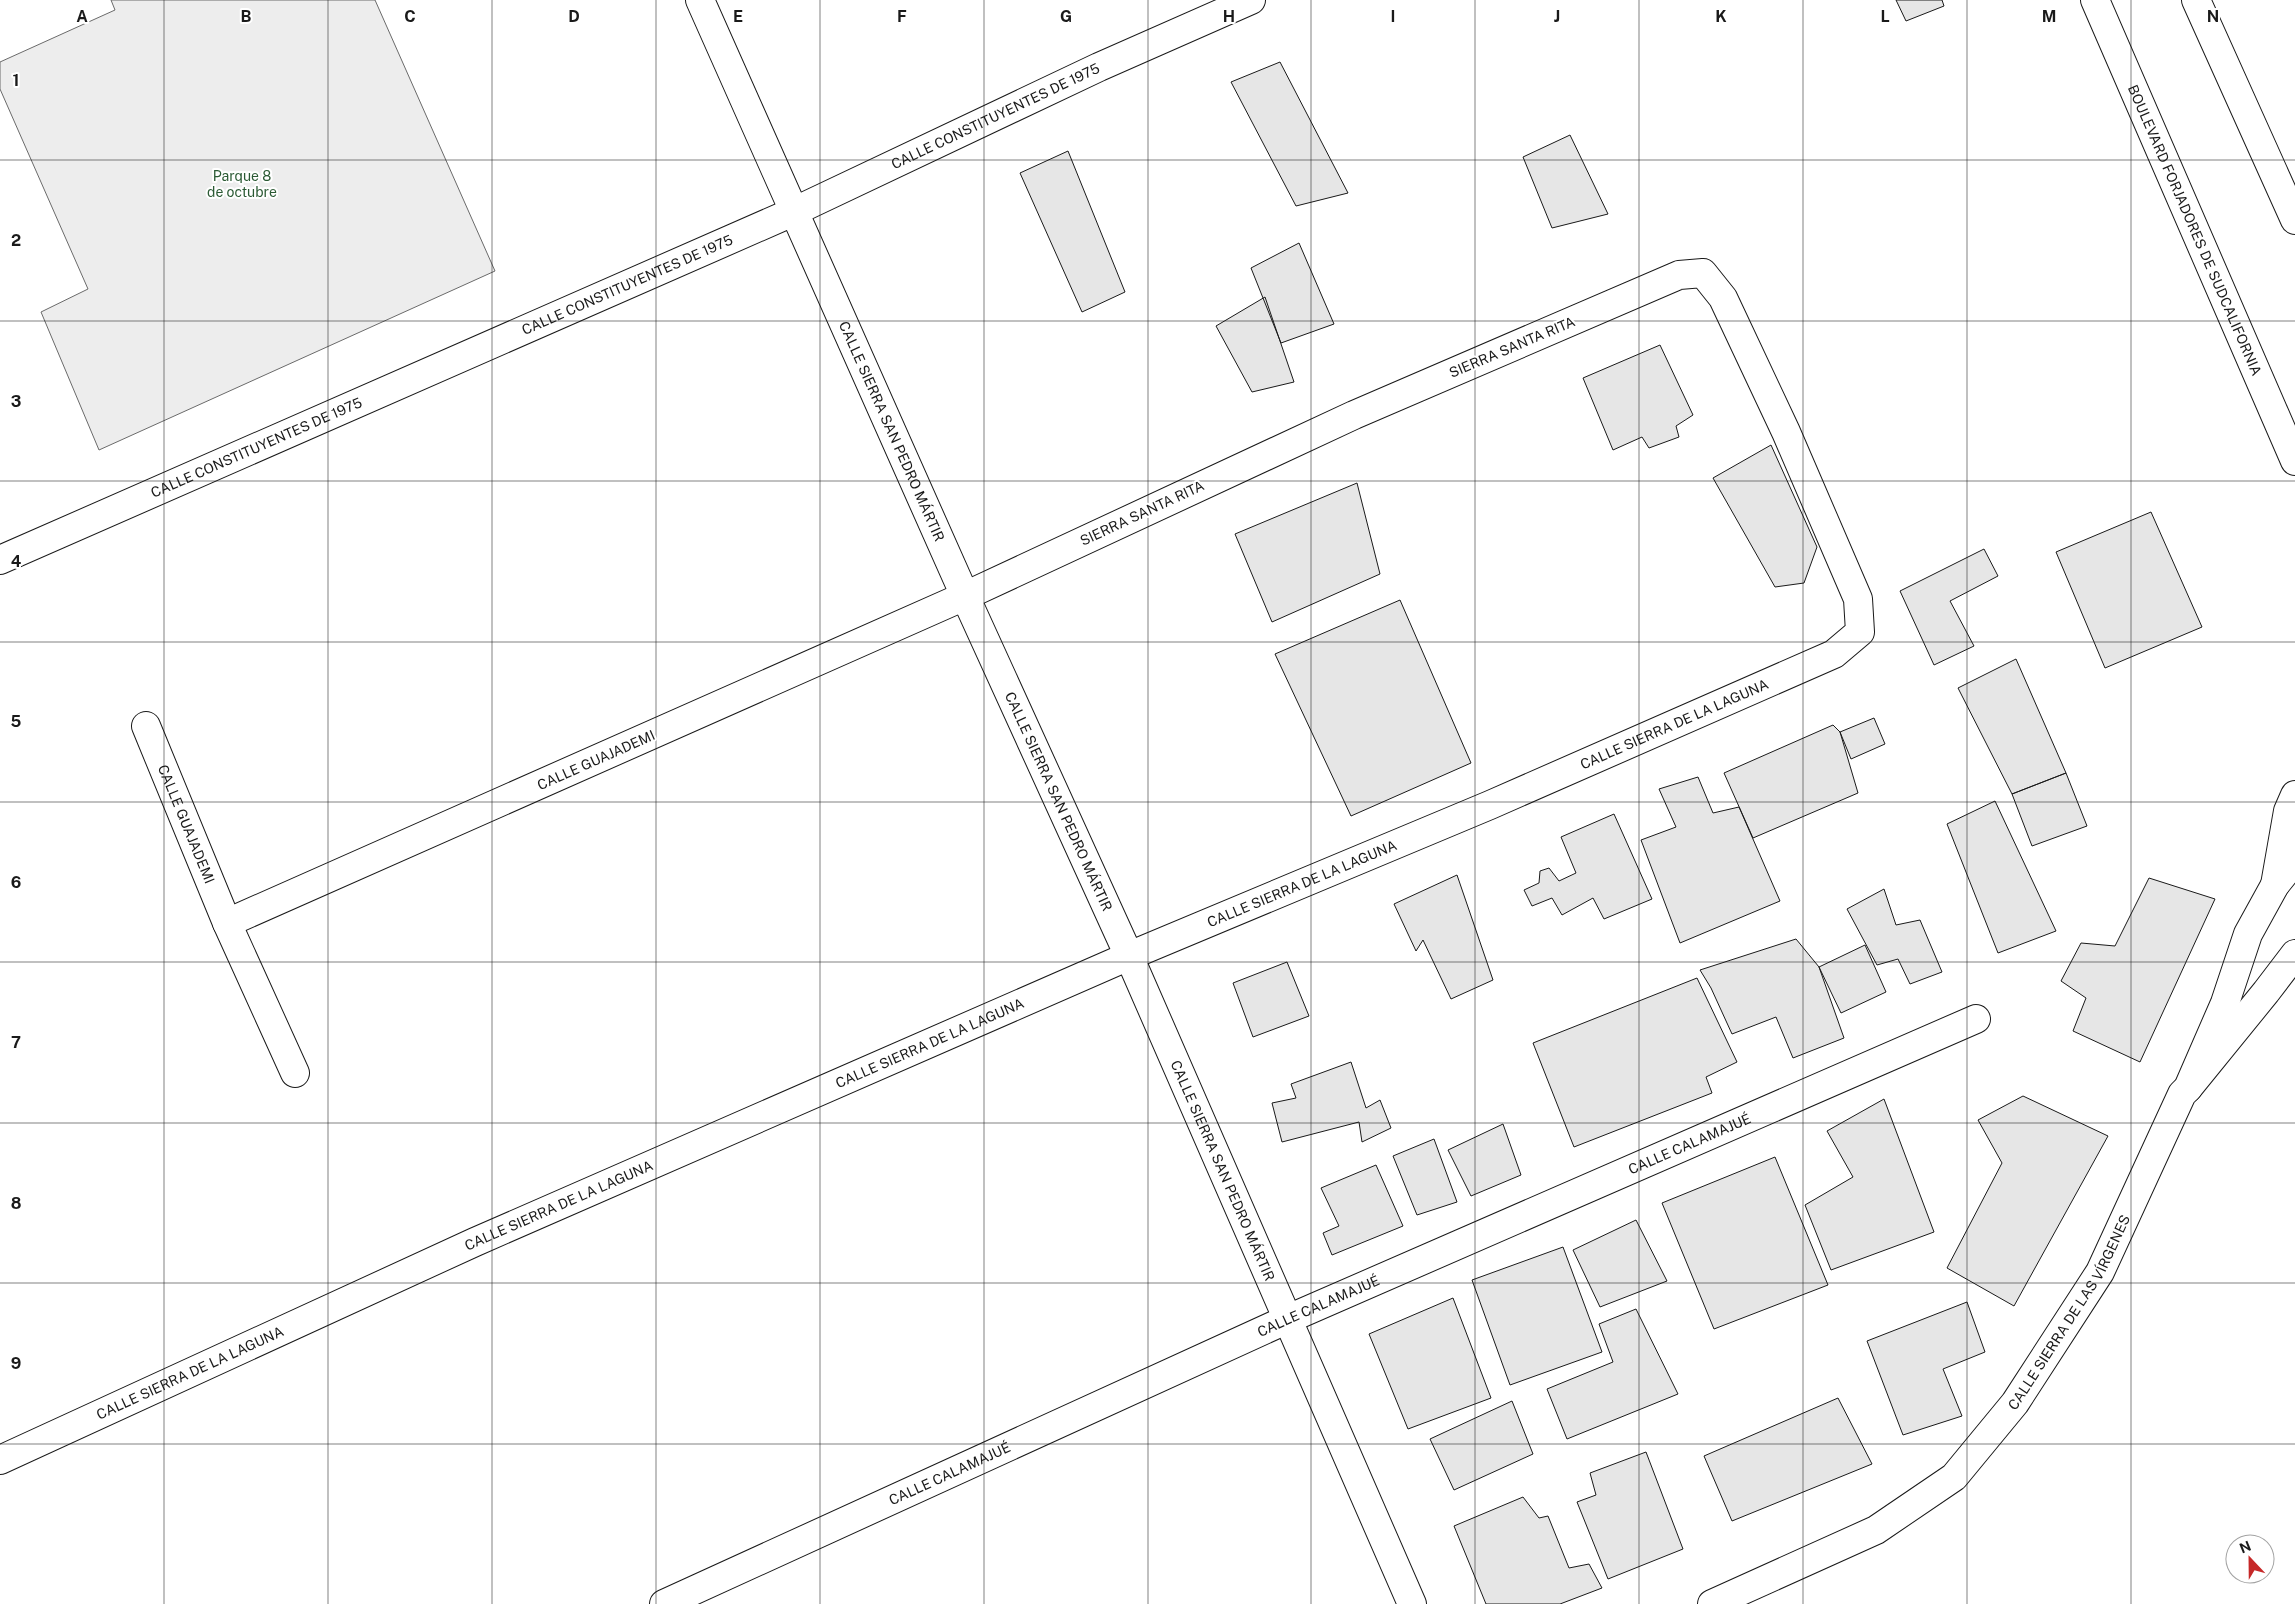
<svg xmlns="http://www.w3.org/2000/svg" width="2295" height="1604" font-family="'Public Sans',sans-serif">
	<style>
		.built { fill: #ededed; stroke: #6a6a6a }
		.building { fill: #e6e6e6; stroke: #1a1a1a }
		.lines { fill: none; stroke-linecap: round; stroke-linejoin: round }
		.minor-casing { stroke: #1a1a1a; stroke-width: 30 }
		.major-casing { stroke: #1a1a1a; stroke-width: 30 }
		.highway-casing { stroke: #1a1a1a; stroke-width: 30 }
		.minor { stroke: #fff; stroke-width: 28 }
		.major { stroke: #fff; stroke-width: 28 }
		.highway { stroke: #fff; stroke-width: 28 }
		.grid { fill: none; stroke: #1a1a1a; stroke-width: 1; stroke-opacity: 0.55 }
		.labels { text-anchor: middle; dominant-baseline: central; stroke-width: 4; stroke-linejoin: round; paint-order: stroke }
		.street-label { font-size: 14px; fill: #1a1a1a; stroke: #fff }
		.park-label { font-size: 14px; fill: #2b5a34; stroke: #fff }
		.grid-label { font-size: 16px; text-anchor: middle; font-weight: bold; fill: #1a1a1a; stroke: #fff; stroke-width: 4; stroke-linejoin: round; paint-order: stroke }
	</style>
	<rect width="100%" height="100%" fill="#fff"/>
	<path class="built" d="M111,0H375L495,271L99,450L41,312L88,289L0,89V62L115,10Z"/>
	<path class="building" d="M1896,0H1942L1944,6L1906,21Z
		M1280,62L1348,193L1296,206L1231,82Z
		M1570,135L1608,214L1552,228L1523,157Z
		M1068,151L1125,292L1082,312L1020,173Z
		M1299,243L1334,324L1281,343L1251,268Z
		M1265,297L1294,382L1252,392L1216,326Z
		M1660,345L1693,415L1676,426L1679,437L1649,448L1642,437L1613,450L1583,378Z
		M1771,445L1817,547L1804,583L1775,587L1713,478Z
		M1357,483L1380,574L1272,622L1235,534Z
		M2151,512L2202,627L2105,668L2056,552Z
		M1984,549L1998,576L1950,601L1974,646L1934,665L1900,591Z
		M1400,600L1471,763L1351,816L1275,654Z
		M2016,659L2066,773L2012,794L1958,688Z
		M1874,718L1885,744L1851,759L1840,732Z
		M1833,725L1840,732L1858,793L1753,838L1724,773Z
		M2066,773L2087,826L2032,846L2012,794Z
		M1698,777L1713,813L1739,807L1780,901L1680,943L1641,840L1676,827L1659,789Z
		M1995,801L2056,931L1998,953L1947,824Z
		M1614,814L1652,899L1604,919L1593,898L1562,915L1552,898L1532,906L1524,890L1539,883L1540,871L1549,868L1559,881L1576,873L1561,837Z
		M1457,875L1493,980L1451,999L1423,940L1416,951L1394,904Z
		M2149,878L2215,899L2140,1062L2073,1031L2086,998L2061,981L2081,943L2115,946Z
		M1884,889L1896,925L1920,920L1942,972L1910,984L1898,959L1877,965L1847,909Z
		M1796,939L1819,967L1844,1038L1793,1058L1776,1017L1732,1034L1711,988L1700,970Z
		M1865,945L1886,992L1841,1013L1819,967Z
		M1287,962L1309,1016L1253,1037L1233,983Z
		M1697,978L1737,1062L1706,1077L1712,1093L1574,1147L1533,1043Z
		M1351,1062L1366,1108L1380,1100L1391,1128L1362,1142L1359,1122L1282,1142L1272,1103L1296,1098L1291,1084Z
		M2023,1096L2108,1136L2014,1306L1947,1268L2002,1163L1978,1120Z
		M1884,1099L1934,1232L1831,1270L1805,1205L1853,1177L1827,1131Z
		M1503,1124L1521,1175L1471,1196L1448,1150Z
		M1434,1139L1457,1202L1417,1215L1393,1156Z
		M1775,1157L1828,1285L1714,1329L1662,1203Z
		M1376,1165L1403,1226L1332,1255L1323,1233L1339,1226L1321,1188Z
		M1636,1220L1667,1281L1600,1307L1573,1250Z
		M1563,1247L1602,1352L1510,1385L1472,1280Z
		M1453,1298L1491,1398L1408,1429L1369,1334Z
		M1967,1302L1985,1352L1943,1369L1962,1416L1903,1435L1867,1341Z
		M1636,1309L1678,1394L1567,1439L1547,1389L1613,1362L1599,1324Z
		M1838,1398L1872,1464L1732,1521L1704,1456Z
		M1512,1401L1533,1454L1454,1490L1430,1439Z
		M1646,1452L1683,1549L1608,1579L1577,1502L1596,1495L1590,1473Z
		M1523,1497L1539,1518L1548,1516L1569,1568L1589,1564L1602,1588L1560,1604H1486L1454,1526Z"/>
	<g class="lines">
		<g class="minor-casing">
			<g id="minor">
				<path id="s1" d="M700,0L965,596L1129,956L1412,1604"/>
				<path id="s2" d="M0,560L793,212L1099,67L1251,0"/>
				<path id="s3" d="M146,726L227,923L295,1073"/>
				<path id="s4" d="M0,1460L475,1242L1129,956L1490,805L1834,654L1860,632L1858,599L1786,432L1723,298L1703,273L1679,275L1354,415L965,596L227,923"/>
				<path id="s5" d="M664,1604L1288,1319L1976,1019"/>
				<path id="s6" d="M1712,1604L1876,1530L1954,1477L2015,1403L2100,1272L2182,1094L2188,1088L2225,1003L2248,934L2275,885L2295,860"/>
			</g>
		</g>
		<g class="major-casing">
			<g id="major">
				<path id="s7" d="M2095,0L2295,461"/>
				<path d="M2196,0L2295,220"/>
				<path d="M2275,885L2288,811L2295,795"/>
			</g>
		</g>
		<g class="highway-casing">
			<path id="highway" d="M2188,1088L2266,992L2295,954"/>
		</g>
		<use href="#minor" class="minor"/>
		<use href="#major" class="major"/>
		<use href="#highway" class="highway"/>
	</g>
	<path class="grid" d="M164,0V1604M328,0V1604M492,0V1604M656,0V1604M820,0V1604M984,0V1604M1148,0V1604M1311,0V1604M1475,0V1604M1639,0V1604M1803,0V1604M1967,0V1604M2131,0V1604M0,160H2295M0,321H2295M0,481H2295M0,642H2295M0,802H2295M0,962H2295M0,1123H2295M0,1283H2295M0,1444H2295"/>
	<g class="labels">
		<g class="street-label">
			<text stroke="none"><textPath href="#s2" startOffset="1090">CALLE CONSTITUYENTES DE 1975</textPath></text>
			<text stroke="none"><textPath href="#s7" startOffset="251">BOULEVARD FORJADORES DE SUDCALIFORNIA</textPath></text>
			<text stroke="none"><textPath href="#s2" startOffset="685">CALLE CONSTITUYENTES DE 1975</textPath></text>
			<text transform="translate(1512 347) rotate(-23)">SIERRA SANTA RITA</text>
			<text stroke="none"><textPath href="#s1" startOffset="472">CALLE SIERRA SAN PEDRO MÁRTIR</textPath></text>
			<text stroke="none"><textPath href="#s2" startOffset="280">CALLE CONSTITUYENTES DE 1975</textPath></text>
			<text transform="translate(1142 513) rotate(-25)">SIERRA SANTA RITA</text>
			<text stroke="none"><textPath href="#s4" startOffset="1829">CALLE SIERRA DE LA LAGUNA</textPath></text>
			<text transform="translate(596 760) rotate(-24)">CALLE GUAJADEMI</text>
			<text stroke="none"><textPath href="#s1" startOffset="878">CALLE SIERRA SAN PEDRO MÁRTIR</textPath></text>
			<text stroke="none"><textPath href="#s3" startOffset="106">CALLE GUAJADEMI</textPath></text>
			<text stroke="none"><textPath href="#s4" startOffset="1424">CALLE SIERRA DE LA LAGUNA</textPath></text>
			<text stroke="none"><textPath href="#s4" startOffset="1019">CALLE SIERRA DE LA LAGUNA</textPath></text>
			<text stroke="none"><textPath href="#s5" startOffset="1124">CALLE CALAMAJUÉ</textPath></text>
			<text stroke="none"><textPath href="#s1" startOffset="1282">CALLE SIERRA SAN PEDRO MÁRTIR</textPath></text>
			<text stroke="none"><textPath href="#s4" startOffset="614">CALLE SIERRA DE LA LAGUNA</textPath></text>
			<text stroke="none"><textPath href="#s5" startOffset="719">CALLE CALAMAJUÉ</textPath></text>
			<text stroke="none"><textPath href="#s6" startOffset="476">CALLE SIERRA DE LAS VÍRGENES</textPath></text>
			<text stroke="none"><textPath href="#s4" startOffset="209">CALLE SIERRA DE LA LAGUNA</textPath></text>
			<text stroke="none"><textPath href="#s5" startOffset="314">CALLE CALAMAJUÉ</textPath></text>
		</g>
		<g class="park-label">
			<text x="242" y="176">Parque 8<tspan x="242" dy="16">de octubre</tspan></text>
		</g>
	</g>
	<g class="grid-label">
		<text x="82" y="22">A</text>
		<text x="246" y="22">B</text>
		<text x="410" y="22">C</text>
		<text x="574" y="22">D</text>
		<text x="738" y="22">E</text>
		<text x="902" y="22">F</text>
		<text x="1066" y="22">G</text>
		<text x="1229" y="22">H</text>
		<text x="1393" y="22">I</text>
		<text x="1557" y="22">J</text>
		<text x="1721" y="22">K</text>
		<text x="1885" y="22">L</text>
		<text x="2049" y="22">M</text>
		<text x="2213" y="22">N</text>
		<text x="16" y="86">1</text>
		<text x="16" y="246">2</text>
		<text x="16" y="407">3</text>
		<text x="16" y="567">4</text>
		<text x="16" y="727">5</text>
		<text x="16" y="888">6</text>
		<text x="16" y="1048">7</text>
		<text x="16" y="1209">8</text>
		<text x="16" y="1369">9</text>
	</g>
	<g transform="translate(2250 1559) rotate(338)"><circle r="24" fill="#ffffff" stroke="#a3a3a3"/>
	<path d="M0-4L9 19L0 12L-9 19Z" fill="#c62828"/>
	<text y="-8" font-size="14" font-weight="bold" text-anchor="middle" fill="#1a1a1a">N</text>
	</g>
</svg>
